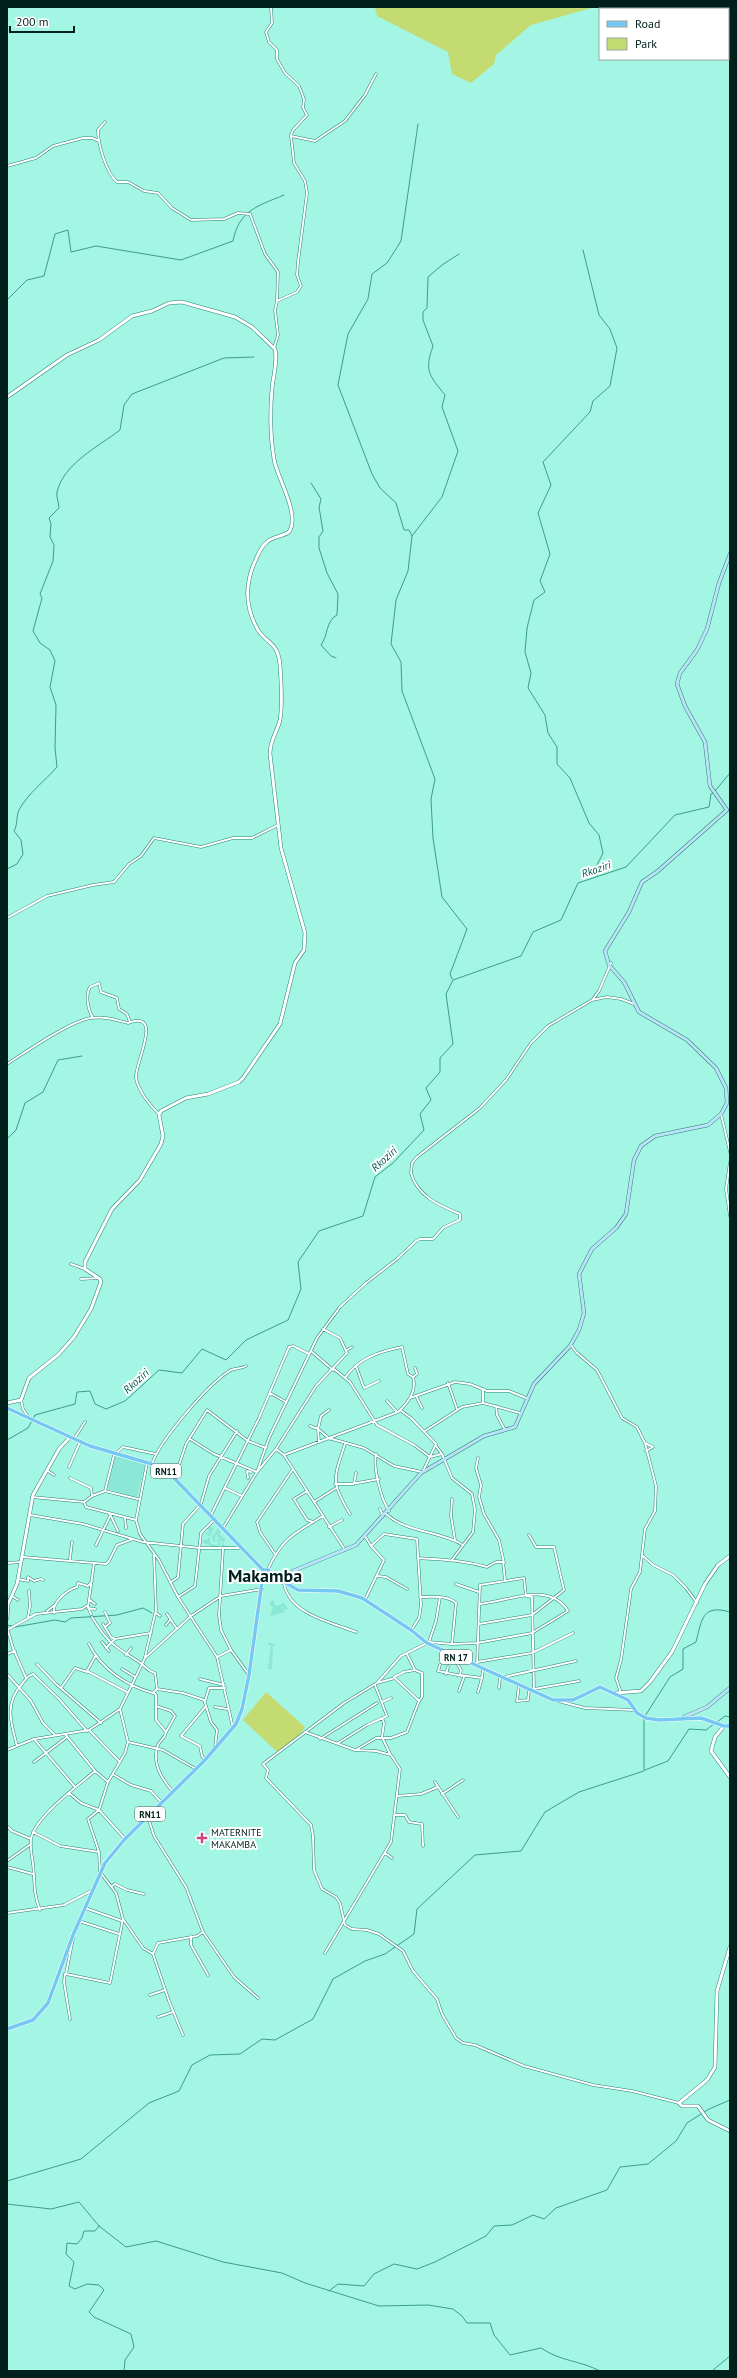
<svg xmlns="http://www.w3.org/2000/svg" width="737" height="2378" font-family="'PT Sans',sans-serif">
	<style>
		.built { fill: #8ce8d6 }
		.green { fill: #c3db71 }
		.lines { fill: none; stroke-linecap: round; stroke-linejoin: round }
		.stream { stroke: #3d9d8d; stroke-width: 1 }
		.minor-casing { stroke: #2c8173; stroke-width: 3 }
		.tertiary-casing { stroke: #2c8173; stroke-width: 4 }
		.secondary-casing { stroke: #2c8173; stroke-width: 4 }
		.primary-casing { stroke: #fff; stroke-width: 4.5 }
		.minor { stroke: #fff; stroke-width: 2 }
		.tertiary { stroke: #fff; stroke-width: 3 }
		.secondary { stroke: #bae3f9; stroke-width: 3 }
		.primary { stroke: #74c8f3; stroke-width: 3.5 }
		.poi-dot { fill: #d0457c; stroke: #fff; stroke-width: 1.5 }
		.labels { text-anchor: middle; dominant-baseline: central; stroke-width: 4; stroke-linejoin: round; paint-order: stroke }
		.shield { fill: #fff; stroke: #4c635f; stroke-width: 1 }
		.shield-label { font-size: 9px; font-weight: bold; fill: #00201b }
		.poi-label { font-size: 10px; fill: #00201b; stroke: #fff; text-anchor: start }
		.water-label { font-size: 11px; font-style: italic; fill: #03584c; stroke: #fff }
		.town-label { font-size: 18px; font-weight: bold; fill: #00201b; stroke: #fff }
	</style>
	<rect width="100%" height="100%" fill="#a3f5e4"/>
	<path class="built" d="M115,1456L146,1463L137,1497L107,1489Z
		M210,1526L214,1529L210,1536V1543L216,1545L219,1542L215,1539L220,1540L217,1537L218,1534L215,1537V1542H213L212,1537L218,1528L221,1532L219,1534L226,1539L223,1542L225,1546H229V1548H222V1542L220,1540L221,1545H218L217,1548L203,1543V1540L208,1539L210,1536L205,1534V1532L210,1533L207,1529Z
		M273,1600L276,1606L284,1603L288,1609L286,1610L282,1606L285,1612L270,1616L273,1608L269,1603Z
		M268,1642L277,1645L273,1646L272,1669H268L271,1645H268Z"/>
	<path class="green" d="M375,7H595L531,25L496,55L494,64L471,83L452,74L448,52L377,16Z
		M266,1692L305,1727C300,1736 288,1750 276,1751L243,1720Z"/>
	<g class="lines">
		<path class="stream" d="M583,250L599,315L610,329L617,348L610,386L593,401L590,412L543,462L551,485L538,513L550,554L540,581L545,592L534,600L527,628L525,652L531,673L528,688L545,715L548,733L557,747V764L570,778L589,823L599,835L603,853L595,869L597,875
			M7,300L27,280L44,276L55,234L68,230L71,252L96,246L181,260L233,241C239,210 258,206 284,195
			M311,483L321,499L319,507L323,531L319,537V548L327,573L338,594L337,615C326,620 328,636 321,645L331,656L336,658
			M412,536L409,530H404L396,503L380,488L372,474L338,385L348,334L368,299L372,274L387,263L401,241L418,124
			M715,791L730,773
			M7,869L17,864L23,854L21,840L14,831C18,824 16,816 19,810C28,793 45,781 57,767L55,748L56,705L50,687L55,661L50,650L40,643L33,631L42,598L40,594L53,561L54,545L50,537L51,524L49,518L59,508C59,503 56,497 57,492C64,463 98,447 120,430L124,405L132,394L224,358L254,357
			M452,979L450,974L467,929L442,897L433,838L431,799L435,779L402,691L401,662L391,644L396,600L408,571L412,536L442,497L458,451L442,407L445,395C429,375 424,371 433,346L423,320V312L427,308L428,277L442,265L459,254
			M7,1139L16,1130L25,1103L43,1092L58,1060L82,1056
			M7,1440L28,1428L35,1415L75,1404L77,1392L90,1391L95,1404L106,1409L125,1401L159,1370L182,1373L202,1349L226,1360L246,1340L288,1320L301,1289L298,1262L319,1231L363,1216L375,1177L393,1163L424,1130L420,1114L431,1100L426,1088L440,1072V1058L453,1044L446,994L453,980L521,956L533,932L561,920L578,883L626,867L675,815L709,807L711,794L713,793
			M7,1625L12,1626
			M15,1627L55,1620L65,1622L71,1618L117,1615L143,1608L152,1613
			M645,1716L670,1677L683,1669V1649L696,1642C702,1619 702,1604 730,1612
			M717,1722L725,1716L730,1717
			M645,1770L668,1761L689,1729L706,1730L714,1724
			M7,2181L81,2159L149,2103L179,2091L192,2065L210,2055L240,2054L262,2039L275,2040L313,2019L333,1979L365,1961L385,1954L414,1934L417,1909L475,1855L521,1851L545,1812L579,1792L644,1771V1719
			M7,2204L51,2209L79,2202L99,2226L126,2247L156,2241L223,2262L282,2273L305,2283L379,2306L428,2305L453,2309L462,2316L467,2323H490L494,2335L510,2355L541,2348C562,2362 579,2360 600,2371
			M99,2226L95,2231H84L82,2238L77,2244L67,2243L66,2254L74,2262L69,2286L75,2289L87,2284L99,2285L104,2290L89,2312L94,2317L131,2334L134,2347L125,2360L124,2371
			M329,2291L338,2284L364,2286L374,2274L394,2264L417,2269L435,2262L486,2236L494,2226L512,2225L533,2215L544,2219L556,2208L607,2190L620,2167L648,2164L676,2141L687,2123L709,2109L730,2100
			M712,2371L730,2356"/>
		<g class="minor-casing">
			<path id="minor" d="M271,7L272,23L266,32L269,42L277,50V59L285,73L299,86L304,99L303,108L307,115L293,130L291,135
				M105,122L98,130C98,145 106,172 117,182H128L144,191L158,193L172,208L191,220L224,219L238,213L250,214L265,254L278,272L277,301
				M7,166L36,158L53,146L83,138H92L99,141
				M274,348L278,335L275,310L277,301L297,292L301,286L297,275L298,262L307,193L305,181L294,163L291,136L315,141L345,121L365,95L376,74
				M7,918L47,896L93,885L114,882L129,864L141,856L154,838L201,847L233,838H252L278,825
				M593,999L599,991L611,963
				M93,1018C88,1010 85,995 90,987L99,983L101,992L117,998L119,1009L127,1014L130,1022
				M7,1064C26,1052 70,1021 91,1018C105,1016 115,1020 128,1023C165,1009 134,1065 136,1078C138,1090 150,1106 159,1114
				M721,1114L730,1152
				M730,1162L726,1189L730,1216
				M71,1264L85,1269
				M81,1279L99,1278
				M571,1345L576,1352L597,1370L622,1418L637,1427L645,1443L656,1486L655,1511L645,1529L640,1572L631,1589L630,1597L621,1660L616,1678L621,1693
				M347,1350L352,1347
				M311,1351L333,1370
				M356,1366L364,1388L379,1381
				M334,1369L350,1382L377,1425L414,1445L430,1457L442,1454L452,1478L472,1494L475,1510L473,1532L452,1560
				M413,1377L417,1374L415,1368
				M448,1383L457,1409
				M270,1393L286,1402
				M416,1396L422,1408
				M410,1398L455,1382L470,1384L487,1391H509L526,1398
				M21,1400L23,1409L29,1418
				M387,1401L397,1412
				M483,1403L520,1413
				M496,1406L497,1415L505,1430
				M400,1410L411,1418L436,1444L423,1471
				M310,1426L318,1429L321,1416L329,1410
				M425,1431L462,1407L483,1403V1389
				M74,1439L85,1422
				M190,1439L214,1454L257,1472L276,1449L316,1386L347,1353L340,1338L323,1329
				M332,1439L364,1448L394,1466L422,1472
				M319,1442L318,1429L330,1439
				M645,1443L653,1447L646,1451
				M345,1444C334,1478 330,1481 350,1514
				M436,1446L442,1454
				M276,1449L284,1455L345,1550
				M376,1454C373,1468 381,1499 389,1511
				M284,1455L398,1412C408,1403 417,1391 413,1377L408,1374L402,1347C381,1351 358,1358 345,1378
				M478,1458L476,1468L481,1485L479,1497L484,1514L499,1540L504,1563
				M147,1463L136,1520L140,1534L159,1560L178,1597L217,1657L233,1728
				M152,1464C160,1440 209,1383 231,1370C236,1368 241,1369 246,1366
				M69,1467L80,1442
				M48,1471L54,1475
				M171,1475L179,1465L186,1444L207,1410L248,1441L266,1448
				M70,1478L91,1488L92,1496
				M248,1478L247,1471L251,1472
				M335,1484H352L379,1479
				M354,1484L356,1473
				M225,1488L242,1496
				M307,1491L294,1499L307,1520L313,1522
				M32,1497L84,1502L86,1507L136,1520
				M138,1499L105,1491L114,1455L123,1447L156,1454
				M452,1499L451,1516L455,1540
				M84,1502L92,1496L105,1491
				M314,1502L336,1488
				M380,1509L383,1516
				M110,1514L118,1531
				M386,1514C409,1534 439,1530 463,1545
				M30,1515L83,1524L143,1542L200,1548H241
				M211,1515L259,1418L289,1347L293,1346L309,1354
				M125,1518L126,1528
				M329,1527L342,1520
				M223,1528L257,1472L269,1438L317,1338L340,1307L366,1283L397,1259L416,1241L420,1239H433L444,1227L460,1220V1214C440,1206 417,1196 411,1173L412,1163L417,1157L480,1108L506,1080L531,1043L548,1026L592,1000L607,997L621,999L634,1004
				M365,1536L371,1546L384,1560L365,1600
				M96,1545L111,1514
				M371,1546L384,1534L417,1539L421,1605L419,1618L412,1629
				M223,1549L219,1615L221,1630L231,1650L249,1675
				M275,1554L260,1532L257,1522L293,1469
				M642,1555L653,1565L673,1575L686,1588L697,1603
				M23,1557L106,1564L109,1561L117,1545L133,1539
				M418,1558C442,1560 464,1560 487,1567L496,1562H503L505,1580
				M70,1559L72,1542
				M7,1563L21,1562
				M268,1569C283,1537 294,1534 323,1516
				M378,1576L386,1577L407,1589
				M18,1579L28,1581V1577L34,1581L41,1579L43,1580
				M171,1582L178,1577L183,1524L201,1504L209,1476L237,1431
				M284,1584C290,1614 330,1622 356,1632
				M456,1584L479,1592
				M12,1596L18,1600
				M178,1597L195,1586L201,1533L215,1519
				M420,1597C431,1597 447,1595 456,1603L452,1644
				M90,1600L95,1604
				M479,1604C508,1602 549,1580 568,1611L532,1633L477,1643L452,1644L429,1642L401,1656L377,1683L344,1703L263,1764L268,1770L266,1778L311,1825L313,1836L314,1870L322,1889L336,1897L340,1903L345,1925L352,1929L367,1930L379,1934L403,1951L413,1971L437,1999L442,2014L456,2038L463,2043L475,2045L524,2066L593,2085L632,2091L679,2103
				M88,1608L95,1609
				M47,1611L55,1605
				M54,1613C52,1602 67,1590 77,1587L78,1583L88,1586L92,1581
				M156,1613L160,1616
				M91,1614L88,1607L94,1563
				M167,1614L177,1629
				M28,1617L30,1606L29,1591
				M103,1624L111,1637L115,1639
				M479,1624L532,1615L564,1590L554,1547H536L529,1535
				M166,1625L170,1620
				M105,1627L110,1623L105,1612
				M7,1630L36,1614L82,1609L88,1605
				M8,1631L13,1648L26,1678
				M102,1642L109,1651
				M429,1642L436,1621L440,1597
				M89,1644C101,1669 127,1686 153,1693L157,1689L155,1673C148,1671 147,1668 142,1664C117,1647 109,1646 92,1617
				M106,1648L115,1639L151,1633
				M7,1654L15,1651
				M96,1655L87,1671L127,1692
				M126,1655L131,1648
				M452,1655L461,1670L460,1675L482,1678L483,1669
				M145,1657L156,1610L154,1555
				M217,1657L231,1650
				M477,1662L532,1653L573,1633
				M37,1664L56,1684L101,1723
				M440,1665L438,1671L462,1676
				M477,1665L480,1585L524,1578L526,1596L532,1597L534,1691
				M122,1669L135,1677
				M7,1674L31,1701L43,1723L55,1735
				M446,1674L448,1667
				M394,1677L404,1672L415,1670
				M504,1677L576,1661
				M200,1679L224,1685
				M377,1683L395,1678L419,1701L422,1697V1673L415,1670L407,1654
				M519,1685L517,1701L528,1700L529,1690
				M61,1688L75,1668L87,1672
				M499,1688L500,1677
				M157,1689L183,1693L204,1700L211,1722L217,1730L215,1747
				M534,1689L579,1681
				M459,1691L464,1677
				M478,1692L482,1678
				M154,1693L156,1695V1720L166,1732C165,1739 160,1740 158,1745C151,1763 162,1779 173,1792
				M205,1701L209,1688H225
				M558,1701L585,1708L634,1710
				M382,1702L391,1698
				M156,1706L171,1711L175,1716L166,1732
				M215,1707L227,1709
				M382,1718L384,1723L382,1737L390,1754
				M89,1730L120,1762
				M305,1732L355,1750L376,1751L391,1755L400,1769L391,1842L325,1953
				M65,1734L95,1771L108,1782
				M34,1739L75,1787
				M320,1739L377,1703
				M128,1742L163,1750L196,1769
				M338,1743L367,1725L387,1716L375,1685
				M17,1746C11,1723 4,1704 22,1684C25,1680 27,1676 33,1674L59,1699L87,1731
				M7,1750L34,1739L89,1730L120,1709
				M356,1750L376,1738H391L407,1732L419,1701
				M205,1760L202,1756L200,1746L181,1736L206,1706
				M34,1762L67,1737
				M114,1775L131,1785L151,1791L161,1802
				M435,1782L458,1817
				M69,1793L81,1803L99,1810L125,1839
				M442,1794L463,1780
				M397,1796L421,1794L438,1787
				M395,1815H405L409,1822L422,1824L423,1846
				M148,1817L154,1836L186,1887L203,1932L234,1977L258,1998
				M7,1826L12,1831L31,1839
				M33,1832L60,1846L99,1852
				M385,1853L392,1858
				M7,1861L31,1844
				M7,1867L33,1874
				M112,1886L115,1884L127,1890L144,1894
				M85,1908L122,1921
				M40,1910C33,1894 35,1880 33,1864C32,1856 30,1848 31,1840C33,1818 79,1785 95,1771
				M7,1913L64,1905L91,1891
				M79,1921L119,1934
				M191,1936V1945L208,1975
				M73,1938L66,1974L110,1983L123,1919
				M153,1954L158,1943L197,1936L203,1932
				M65,1974L64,1982L70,2019
				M150,1995L165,1990
				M158,2017L173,2012
				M183,2035L169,2001L153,1954L143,1948L123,1919L116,1893L100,1872L99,1852L88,1819L99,1810L108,1782L125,1753L128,1742L120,1709L145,1658L191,1616L221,1596L262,1589"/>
		</g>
		<g class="tertiary-casing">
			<path id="tertiary" d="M7,397L67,355L99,340L132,316L152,311L169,303L182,302L235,317L252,327L275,349C278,364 273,375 272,389C270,412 270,435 274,459C276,476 301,514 289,532C282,537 273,536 267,542C262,546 259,552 257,557C245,581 244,606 258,630C267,644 278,642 280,665C281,682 283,703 280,720C277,733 270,739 270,754L281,848L305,933L304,950L295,963L280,1024L243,1078L239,1082L208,1094L186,1098L161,1111L159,1115L163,1136L161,1144L140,1180L112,1209L85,1262V1269L100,1279L101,1282L91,1309L74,1337L58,1355L29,1378L21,1400L7,1403
				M7,1618L8,1604L17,1584L33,1495L59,1449L70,1437
				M616,1693L641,1691L650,1682L672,1652L705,1584L718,1565L730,1556
				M724,1726L715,1737L711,1751L730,1777
				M730,1947L717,1991L715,2067L707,2080L679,2103L682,2106H698L708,2120L730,2131"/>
		</g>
		<g class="secondary-casing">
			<path id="secondary" d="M284,1583L293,1571L356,1545L421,1473L484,1436L515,1427L534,1384L570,1346L579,1330L584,1313L579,1274L592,1249L616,1228L626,1214L634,1160L641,1146L655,1136L708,1125L721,1114L727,1103L726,1088L716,1068L687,1040L639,1012L624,982L609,965L605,951L629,912L642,882L658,871L727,810L710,786L705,742L685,706L677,684L680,673L697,650L707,629L719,583L730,554
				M684,1717L707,1707L730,1688"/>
		</g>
		<g class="primary-casing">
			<path id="primary" d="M7,1408L90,1446L152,1464L171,1475L263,1570V1575L269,1576V1570H263
				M270,1574L298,1590L338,1591L362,1598L411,1630L427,1643L553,1700H573L600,1687L628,1700L637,1713L646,1718L659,1720L701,1718L724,1726H730
				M7,2029L33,2020L48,2003L73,1935L105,1863L125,1839L205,1760L236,1724L242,1709L249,1675L263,1575"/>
		</g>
		<use href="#minor" class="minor"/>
		<use href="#tertiary" class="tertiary"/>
		<use href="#secondary" class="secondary"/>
		<use href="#primary" class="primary"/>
	</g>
	<path class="poi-dot" d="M200 1832h4v4h4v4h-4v4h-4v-4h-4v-4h4z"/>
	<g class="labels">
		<g class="shield">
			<rect x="151" y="1464" width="30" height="14" rx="3"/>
			<rect x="440" y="1650" width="32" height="14" rx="3"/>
			<rect x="135" y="1807" width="30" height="14" rx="3"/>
		</g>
		<g class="shield-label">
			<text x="166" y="1471">RN11</text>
			<text x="456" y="1657">RN 17</text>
			<text x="150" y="1814">RN11</text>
		</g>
		<g class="poi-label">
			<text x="211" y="1832">MATERNITE<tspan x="211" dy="12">MAKAMBA</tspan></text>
		</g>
		<g class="water-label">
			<text transform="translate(596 869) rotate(-19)">Rkoziri</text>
			<text transform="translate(384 1159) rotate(-43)">Rkoziri</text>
			<text transform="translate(136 1381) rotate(-43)">Rkoziri</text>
		</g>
		<g class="town-label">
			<text x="265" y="1575">Makamba</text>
		</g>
	</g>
	<rect width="737" height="2378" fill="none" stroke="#00201b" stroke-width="16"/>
	<rect x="599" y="8" width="130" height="52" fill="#ffffff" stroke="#99a6a4"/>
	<rect x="607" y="21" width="20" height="6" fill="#74c8f3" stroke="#99a6a4"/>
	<text x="635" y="28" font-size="12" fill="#00201b">Road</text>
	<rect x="607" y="38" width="20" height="12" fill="#c3db71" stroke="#99a6a4"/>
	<text x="635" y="48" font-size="12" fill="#00201b">Park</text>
	<path d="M10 26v6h64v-6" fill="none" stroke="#00201b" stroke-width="2"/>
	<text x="16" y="26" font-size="12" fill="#00201b" stroke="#ffffff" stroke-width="3" paint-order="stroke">200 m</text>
</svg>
